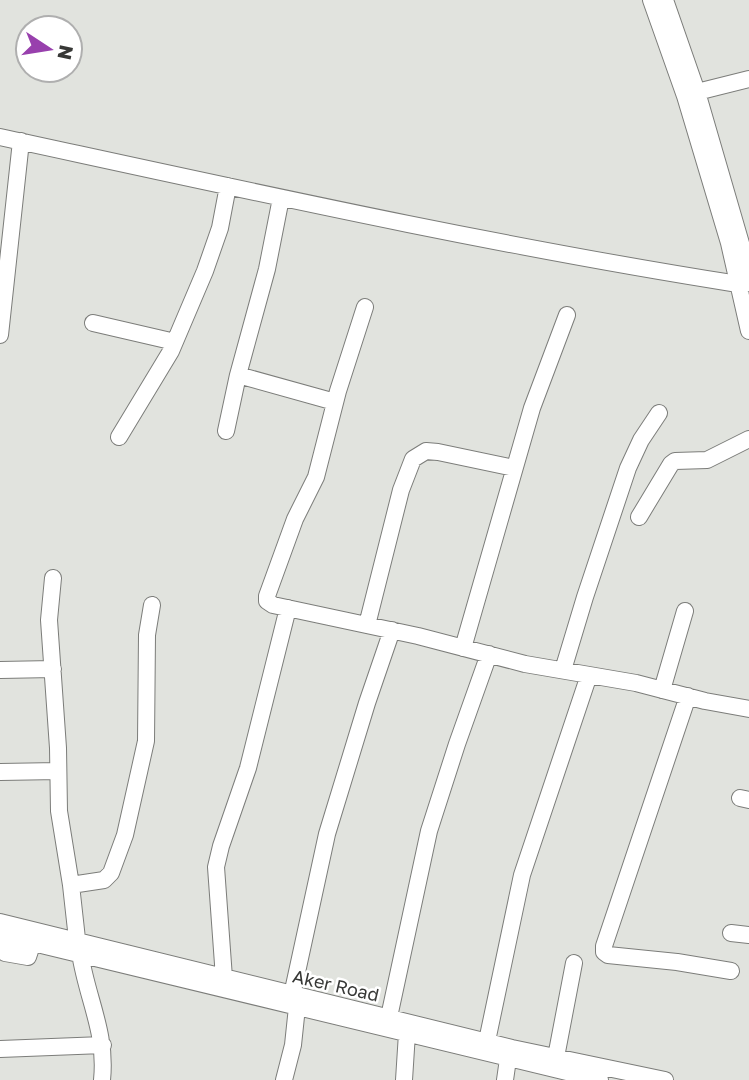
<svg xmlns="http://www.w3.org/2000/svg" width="749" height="1080" font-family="'Golos Text',sans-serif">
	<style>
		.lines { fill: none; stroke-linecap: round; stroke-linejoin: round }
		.minor-casing { stroke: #7c7d7a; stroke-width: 18 }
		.minor { stroke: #fff; stroke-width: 16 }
		.labels { text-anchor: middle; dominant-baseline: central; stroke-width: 5; stroke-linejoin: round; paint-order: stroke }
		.street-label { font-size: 18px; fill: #373836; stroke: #fff }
	</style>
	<rect width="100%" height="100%" fill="#e1e3de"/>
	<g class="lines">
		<g class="minor-casing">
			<path id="minor" d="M651,0L685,96L729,243L749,331
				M665,0L697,92L749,271
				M697,92L749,79
				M0,137C245,190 490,245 738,284L749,283
				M281,198L267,269L238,375L335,402
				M365,307L338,391L316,477L295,519L267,596V601L273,605L418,636L525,664L636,683L705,701L749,709
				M93,323L175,342
				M0,335L21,141
				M226,431L238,375
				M119,437L171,351L205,271L220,228L228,186
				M639,517L671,464L675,461L707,460L749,439
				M53,578L49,620L58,748L59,811L71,885L77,939
				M367,625L401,490L413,459L426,451L438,452L514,468
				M463,648L532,408L567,315
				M0,670L53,669
				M563,670L585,597L628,468L641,440L659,413
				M662,690L685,611
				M688,696L604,946V952L608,955L677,962L731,971
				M0,772L58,771
				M740,798L749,800
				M71,885L104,880L111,873L125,835L146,741L147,635L152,605
				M0,922L512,1048L665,1080
				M731,933L749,935
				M0,935L600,1080
				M0,947L5,953L28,957L33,942
				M80,953C87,999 107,1032 102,1080
				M224,978L216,867L221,846L248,768L288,608
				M292,995L327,834L367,703L392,630
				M389,1017L429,831L457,744L489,654
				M487,1041L522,875L589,675
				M0,1049L103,1045
				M556,1057L574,963
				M284,1080L293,1045L297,1007
				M404,1080L407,1033
				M505,1080L508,1059"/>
		</g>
		<use href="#minor" class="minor"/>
	</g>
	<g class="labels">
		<g class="street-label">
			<text transform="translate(336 985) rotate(13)">Aker Road</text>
		</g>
	</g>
	<g transform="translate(49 49) rotate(102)"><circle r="33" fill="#ffffff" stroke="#afafaf" stroke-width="2"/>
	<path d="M0-5L12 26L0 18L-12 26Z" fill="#9840ad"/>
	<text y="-10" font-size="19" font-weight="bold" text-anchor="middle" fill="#373836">N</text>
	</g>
</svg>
